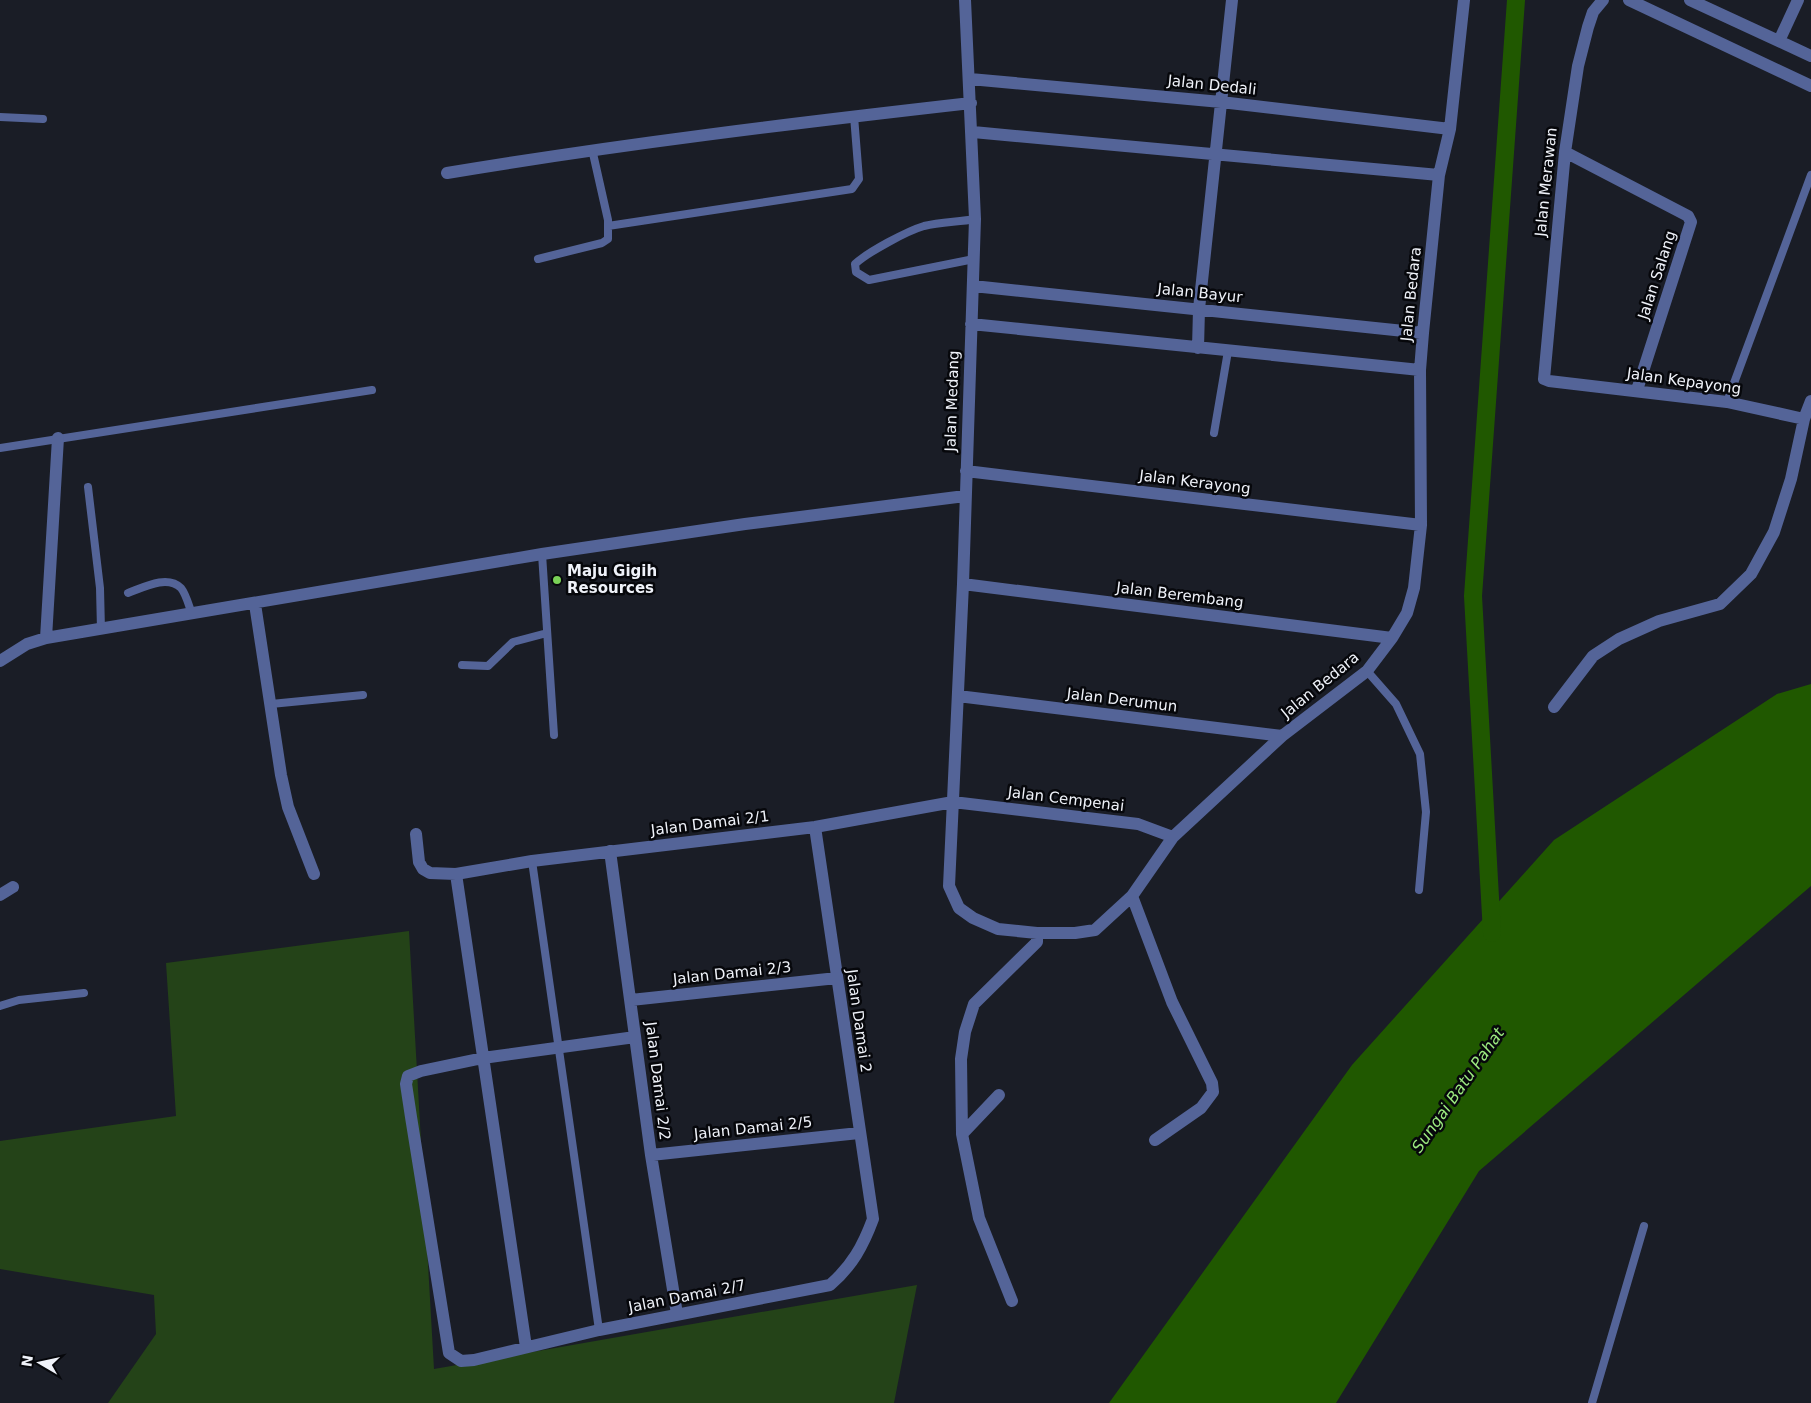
<svg xmlns="http://www.w3.org/2000/svg" width="1811" height="1403" font-family="'DejaVu Sans',sans-serif">
	<style>
		.green { fill: #244318 }
		.water { fill: #205800 }
		.lines { fill: none; stroke-linecap: round; stroke-linejoin: round }
		.canal { stroke: #205800; stroke-width: 18 }
		.service { stroke: #546498; stroke-width: 8 }
		.minor { stroke: #546498; stroke-width: 12 }
		.poi-dot { fill: #7ad157; stroke: #06070b; stroke-width: 2 }
		.labels { text-anchor: middle; dominant-baseline: central; stroke-width: 5; stroke-linejoin: round; paint-order: stroke }
		.street-label { font-size: 15px; fill: #eff2f9; stroke: #06070b }
		.poi-label { font-size: 15px; font-weight: bold; fill: #eff2f9; stroke: #06070b; text-anchor: start }
		.water-label { font-size: 16px; font-style: italic; fill: #9be87f; stroke: #06070b }
	</style>
	<rect width="100%" height="100%" fill="#1a1d26"/>
	<path class="green" d="M409,931L434,1369L917,1285L894,1403H108L156,1334L154,1295L0,1269V1141L176,1116L166,963Z"/>
	<path class="water" d="M1811,684V886L1479,1171L1336,1403H1109L1352,1065L1554,840L1777,694Z"/>
	<g class="lines">
		<path class="canal" d="M1492,933L1473,596L1516,0"/>
		<path class="service" d="M0,117L43,119
			M608,226L852,189L859,179L854,116
			M538,259L602,243L608,239V220L592,149
			M974,259L869,280L856,272L855,264C868,252 907,231 924,226C941,222 959,222 975,219
			M1727,402L1811,175
			M1214,433L1228,351
			M0,448L372,390
			M88,487L100,588L101,630
			M542,554L554,735
			M128,593C142,588 167,574 181,588C186,594 189,606 192,614
			M462,665L488,666L513,642L547,633
			M1367,671L1396,704L1420,754L1426,812L1419,890
			M271,704L363,695
			M532,861L599,1330
			M0,1006L19,1000L84,993
			M1592,1403L1644,1226"/>
		<path class="minor" d="M965,0L975,219L963,584L949,886L959,908L973,918L998,929L1037,933H1075L1095,930L1132,896L1173,837L1282,736L1367,671L1392,638L1407,613L1414,588L1421,525L1420,370L1423,333L1439,175L1450,129L1464,0
			M1603,0L1593,12L1588,27L1578,66L1565,152L1544,379L1549,381L1727,402L1804,419L1811,401
			M1629,0L1811,86
			M1690,0L1811,56
			M1779,41L1798,0
			M970,79L1221,102L1450,129
			M973,132L1439,175
			M1565,152L1688,216L1691,222L1637,390
			M447,173C621,144 795,123 971,103
			M973,286L1423,333
			M971,324L1420,370
			M1198,348L1199,309L1232,0
			M966,471L1421,525
			M963,584L1392,638
			M255,604L281,775L288,807L314,874
			M46,638L58,438
			M0,661L27,644L46,638L542,554L745,524L965,496
			M958,696L1282,736
			M1554,707L1593,656L1619,639L1659,621L1720,604L1751,574L1774,532L1791,479L1804,419
			M416,834L419,862L423,869L430,873L456,874L532,861L815,827L953,802L1138,824L1173,837
			M610,851L651,1155L677,1314
			M456,874L526,1347
			M0,895L13,887
			M1132,896L1172,1002L1212,1083L1213,1092L1201,1108L1155,1140
			M631,1000L837,978
			M635,1037L483,1058L421,1071L408,1076L406,1084L411,1117L449,1353L461,1361L474,1360L599,1330L830,1285C852,1266 863,1246 873,1219L815,827
			M962,1134L999,1095
			M651,1155L859,1133
			M1012,1301L979,1218L962,1134L961,1059L965,1032L974,1004L1037,942V933"/>
	</g>
	<circle class="poi-dot" cx="557" cy="580" r="5"/>
	<g class="labels">
		<g class="street-label">
			<text transform="translate(1212 85) rotate(6)">Jalan Dedali</text>
			<text transform="translate(1546 182) rotate(-84)">Jalan Merawan</text>
			<text transform="translate(1657 275) rotate(-72)">Jalan Salang</text>
			<text transform="translate(1200 293) rotate(6)">Jalan Bayur</text>
			<text transform="translate(1411 294) rotate(-84)">Jalan Bedara</text>
			<text transform="translate(1684 381) rotate(8)">Jalan Kepayong</text>
			<text transform="translate(952 401) rotate(-88)">Jalan Medang</text>
			<text transform="translate(1195 482) rotate(7)">Jalan Kerayong</text>
			<text transform="translate(1180 595) rotate(7)">Jalan Berembang</text>
			<text transform="translate(1320 685) rotate(-39)">Jalan Bedara</text>
			<text transform="translate(1122 700) rotate(7)">Jalan Derumun</text>
			<text transform="translate(1066 799) rotate(7)">Jalan Cempenai</text>
			<text transform="translate(710 823) rotate(-7)">Jalan Damai 2/1</text>
			<text transform="translate(732 973) rotate(-6)">Jalan Damai 2/3</text>
			<text transform="translate(859 1021) rotate(82)">Jalan Damai 2</text>
			<text transform="translate(658 1081) rotate(83)">Jalan Damai 2/2</text>
			<text transform="translate(753 1128) rotate(-6)">Jalan Damai 2/5</text>
			<text transform="translate(687 1296) rotate(-11)">Jalan Damai 2/7</text>
		</g>
		<g class="poi-label">
			<text x="567" y="571">Maju Gigih<tspan x="567" dy="17">Resources</tspan></text>
		</g>
		<g class="water-label">
			<text transform="translate(1458 1090) rotate(-55)">Sungai Batu Pahat</text>
		</g>
	</g>
	<g transform="translate(40 1363) rotate(279)" stroke="#06070b" stroke-width="4" paint-order="stroke">
	<path d="M0-4L9 19L0 12L-9 19Z" fill="#eff2f9"/>
	<text y="-8" font-size="14" font-weight="bold" text-anchor="middle" fill="#eff2f9">N</text>
	</g>
</svg>
